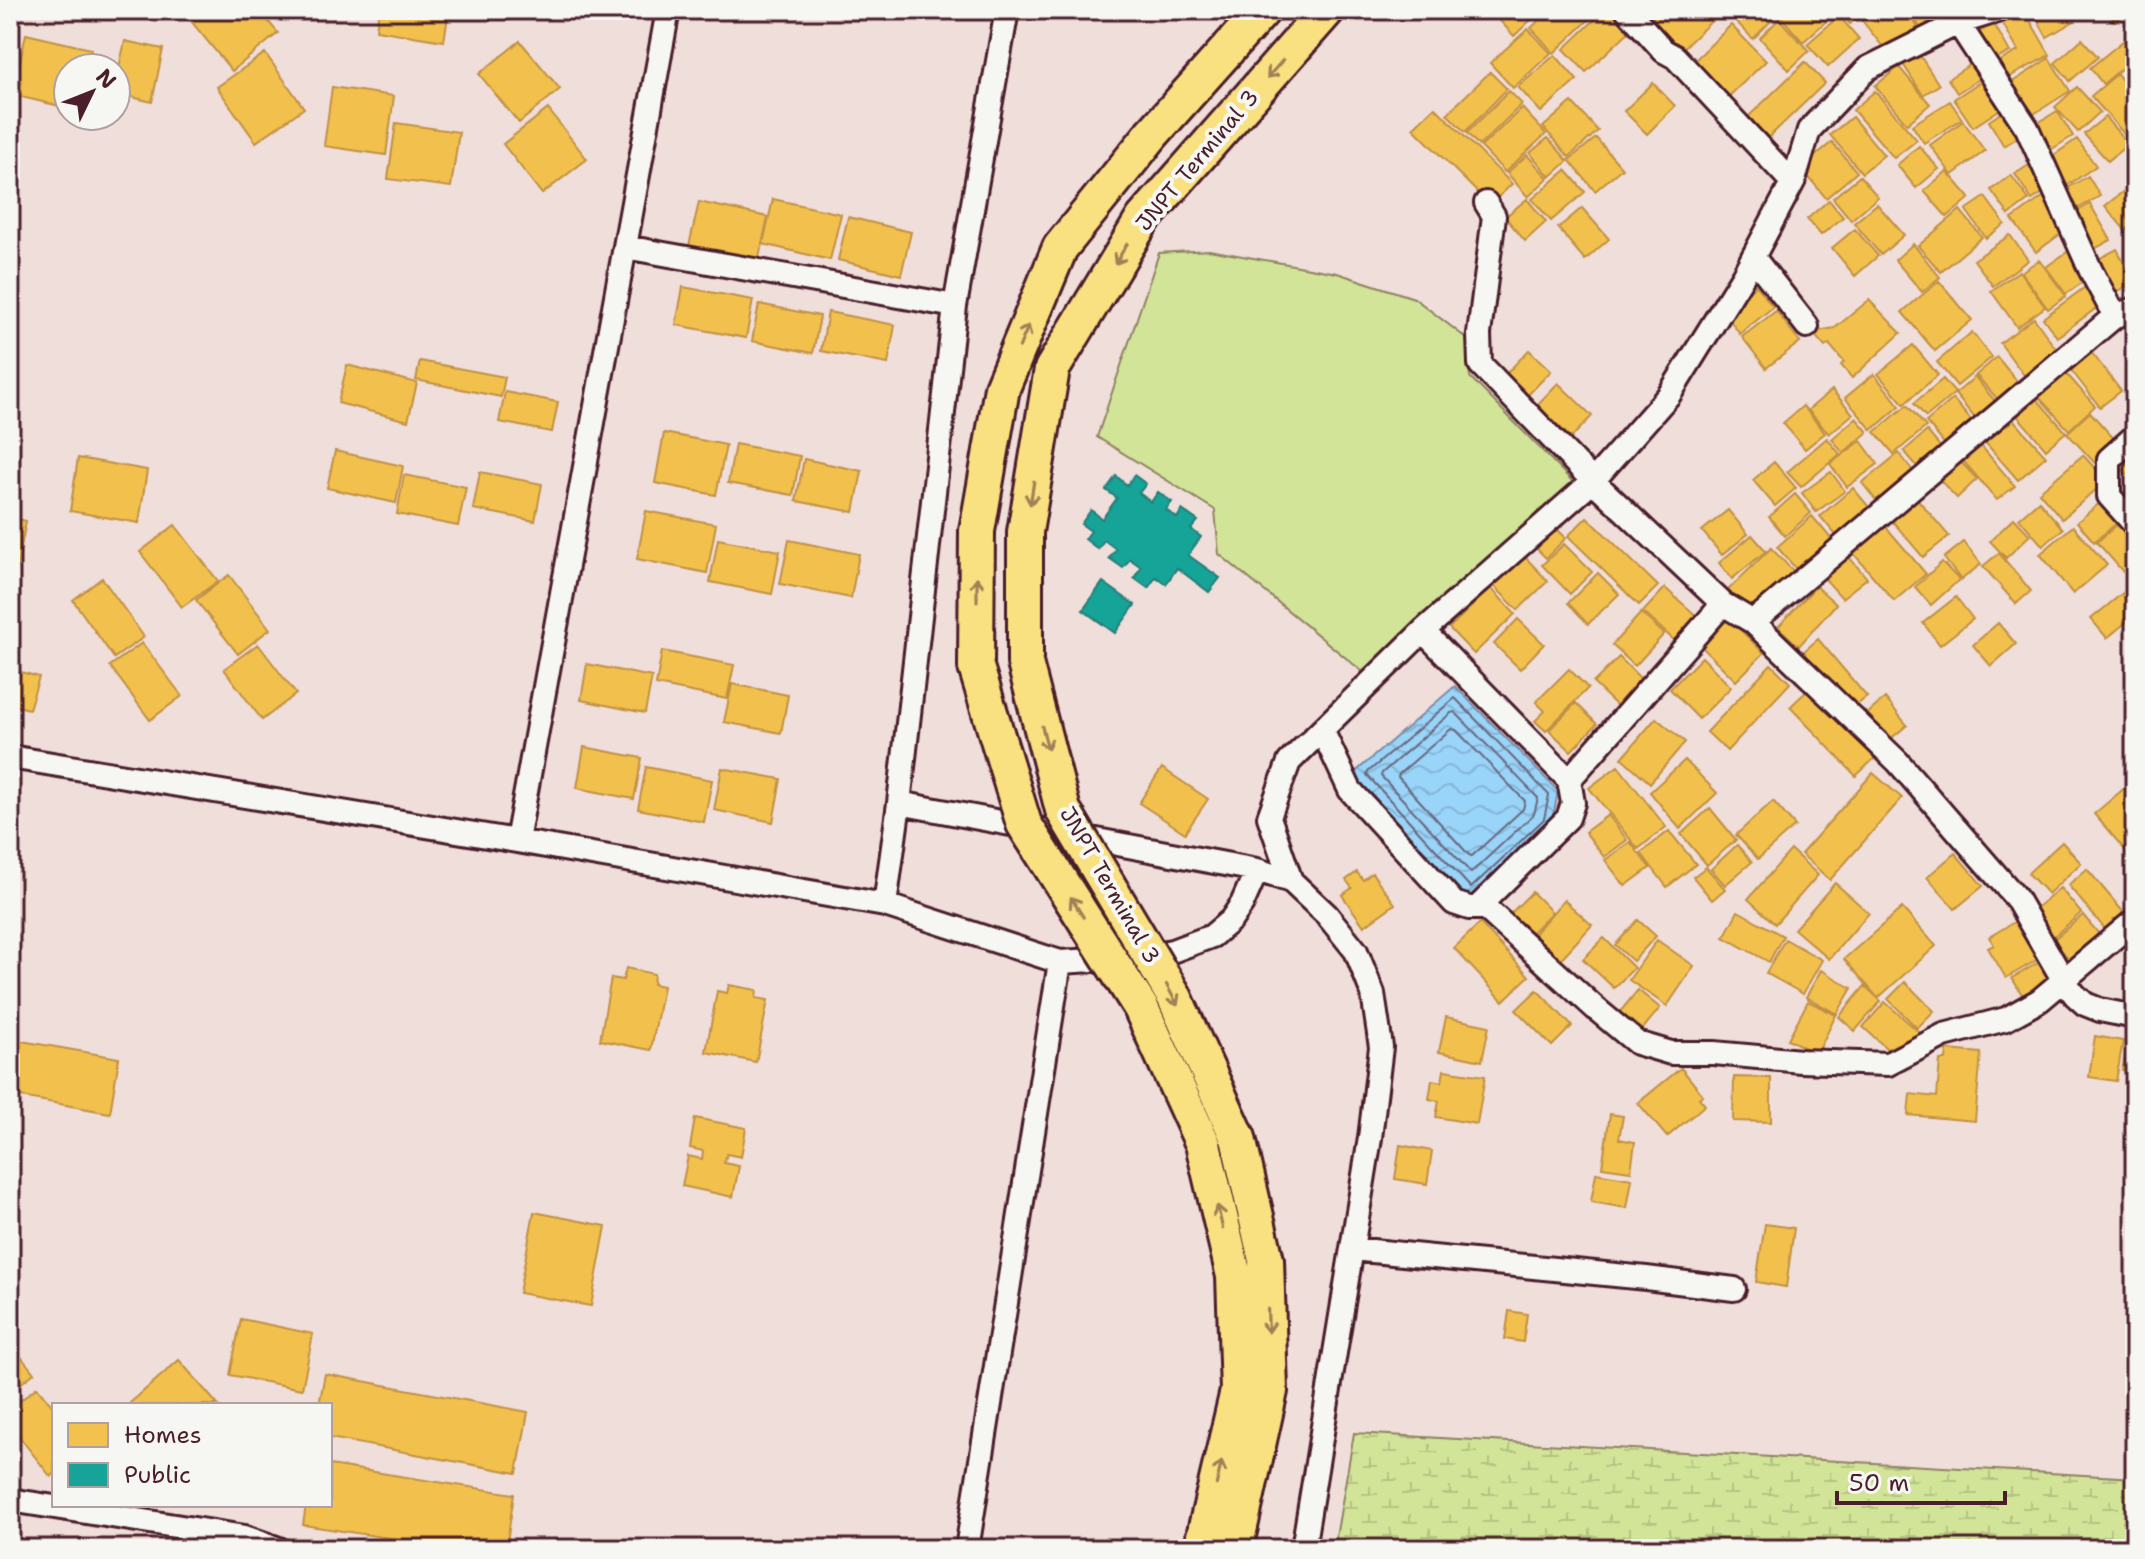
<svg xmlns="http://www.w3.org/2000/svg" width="2145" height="1559" font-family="'Shantell Sans',sans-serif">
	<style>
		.grass { fill: #d2e498; stroke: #8e8262; stroke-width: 2 }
		.wetland { fill: url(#wetland-marsh); stroke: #8e8262; stroke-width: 2 }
		.water { fill: url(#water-waves); stroke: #798ca7; stroke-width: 2 }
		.homes { fill: #f2c14e; stroke: #c09044; stroke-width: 2 }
		.public { fill: #17a398; stroke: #267b77; stroke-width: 2 }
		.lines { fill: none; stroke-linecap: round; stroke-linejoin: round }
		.shore { stroke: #6a677d; stroke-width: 2 }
		.street-casing { stroke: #4a1f2b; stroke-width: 28 }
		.primary-casing { stroke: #4a1f2b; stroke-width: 40 }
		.street { stroke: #f6f6f2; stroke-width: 22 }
		.primary { stroke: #f9e181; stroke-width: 34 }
		.primary-bridge-casing { stroke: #4a1f2b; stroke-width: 40; stroke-linecap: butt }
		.primary-bridge { stroke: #f9e181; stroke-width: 34 }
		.oneway { stroke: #a28056 }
		.labels { text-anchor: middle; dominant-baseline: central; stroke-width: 8; stroke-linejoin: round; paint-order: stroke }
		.street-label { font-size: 22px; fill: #4a1f2b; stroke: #f6f6f2 }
	</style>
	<defs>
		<pattern id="wetland-marsh" width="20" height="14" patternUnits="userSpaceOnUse" patternTransform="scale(2)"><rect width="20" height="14" fill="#d2e498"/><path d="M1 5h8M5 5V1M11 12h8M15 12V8" fill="none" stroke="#b6c383"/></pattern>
		<pattern id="water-waves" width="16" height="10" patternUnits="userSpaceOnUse" patternTransform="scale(2)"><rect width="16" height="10" fill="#99d4f9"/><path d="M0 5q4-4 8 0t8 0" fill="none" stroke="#85b6d6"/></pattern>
	</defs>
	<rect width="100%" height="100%" fill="#f0deda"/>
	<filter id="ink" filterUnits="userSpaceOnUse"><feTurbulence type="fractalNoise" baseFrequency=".0125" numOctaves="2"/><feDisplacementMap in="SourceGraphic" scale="16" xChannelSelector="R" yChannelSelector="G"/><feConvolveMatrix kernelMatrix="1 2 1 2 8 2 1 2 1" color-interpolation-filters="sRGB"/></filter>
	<g filter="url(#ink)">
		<path class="grass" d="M1209,250L1337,273L1414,298L1466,338L1470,377L1575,484L1363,672L1219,554L1215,510L1097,437L1159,253Z"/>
		<path class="wetland" d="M1354,1433L2135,1478V1549H1334Z"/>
		<path class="water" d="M1455,686L1558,791L1552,823L1470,901L1353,774Z"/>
		<path class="homes" d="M192,10H259L278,33L232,71L186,15Z
			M379,10H449L444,41L376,30Z
			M1490,10H1531L1536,15L1514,36Z
			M1550,10H1599L1554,53L1531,28Z
			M1605,10H1622L1636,25L1586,72L1564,49Z
			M1662,10H1718L1721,12L1676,55L1647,24Z
			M1731,10H1771L1776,16L1753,39L1728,13Z
			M1789,10H1827L1832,16L1803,42L1781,17Z
			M1838,10H1866L1850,24Z
			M1870,10H1904L1918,27L1887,52L1860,18Z
			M1906,10H1943L1921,28Z
			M2024,10L2050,55L2002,81L1993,65L2018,51L2002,22Z
			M2040,10H2070L2076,20L2047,37L2034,14Z
			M2108,10H2133L2114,21Z
			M1839,16L1859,39L1828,67L1807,44Z
			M1779,19L1809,51L1789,70L1760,38Z
			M1994,24L2010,52L1991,62L1975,34Z
			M1731,25L1766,61L1726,99L1692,63Z
			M1528,29L1551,53L1513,88L1490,63Z
			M2135,31V57L2103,84L2090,68Z
			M26,34L91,49L87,68H68V108L13,95Z
			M2082,39L2098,57L2070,81L2055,63Z
			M125,41L163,49L152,102L116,93V81Z
			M520,41L560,89L519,123L479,74Z
			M265,53L304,108L256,142L217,87Z
			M1919,54L1939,85L1923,95L1903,64Z
			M1555,55L1577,80L1541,112L1518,87Z
			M2049,58L2070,91L2026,119L2005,87Z
			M1805,62L1825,83L1768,138L1748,117Z
			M1974,62L1984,76L1957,93L1948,79Z
			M1899,67L1930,104L1907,124L1875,86Z
			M1490,72L1507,89L1465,132L1447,114Z
			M2117,74L2135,96V126L2125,135L2091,96Z
			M1986,78L2005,106L1973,127L1954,99Z
			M1653,83L1675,106L1647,134L1624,111Z
			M332,87L394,96L386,155L324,146Z
			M2077,87L2100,112L2078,132L2055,107Z
			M1509,91L1522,104L1479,146L1467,133Z
			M1875,91L1917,140L1894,158L1853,110Z
			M1950,101L1962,119L1924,143L1912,125Z
			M1572,102L1598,131L1569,157L1543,127Z
			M1435,107L1512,184L1490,205L1413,128Z
			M1522,108L1546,134L1505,172L1481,147Z
			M548,109L587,159L542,194L503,144Z
			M2007,109L2023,134L2004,146L1989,121Z
			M2057,111L2073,136L2049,151L2033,126Z
			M1852,117L1884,155L1862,173L1830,135Z
			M2105,117L2128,144L2108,161L2084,134Z
			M1963,121L1985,151L1952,175L1930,145Z
			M396,123L459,132L451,187L388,179Z
			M1548,138L1568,161L1550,177L1530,153Z
			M1596,138L1622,168L1595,191L1569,160Z
			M2077,139L2096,166L2065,187L2047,160Z
			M1832,142L1857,172L1826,198L1801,168Z
			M1919,146L1939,169L1916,188L1897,165Z
			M1527,155L1548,178L1528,197L1507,173Z
			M2037,160L2053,186L2032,200L2015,174Z
			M1566,170L1585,192L1551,221L1532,199Z
			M1947,171L1970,198L1947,217L1924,191Z
			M2011,175L2029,200L2009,215L1991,190Z
			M1860,176L1878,197L1851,220L1833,198Z
			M2088,176L2100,196L2072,212L2061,192Z
			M2135,182V221L2125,230L2105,206Z
			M2047,194L2070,227L2036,252L2012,219Z
			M1985,197L2005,224L1986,238L1966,210Z
			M773,199L841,214L830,260L763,244Z
			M1527,199L1546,222L1525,241L1505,217Z
			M1829,200L1843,217L1821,235L1807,219Z
			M699,202L768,217L758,262L689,246Z
			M1877,204L1904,235L1881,255L1854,223Z
			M2090,204L2111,240L2089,252L2068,217Z
			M1582,208L1609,239L1585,260L1558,228Z
			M1960,210L1982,237L1941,272L1918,246Z
			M848,217L911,232L901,275L838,260Z
			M1855,229L1878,256L1855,276L1832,248Z
			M2010,235L2028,260L1993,286L1974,260Z
			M1913,244L1940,277L1922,292L1895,260Z
			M2117,249L2134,283L2108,296L2091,263Z
			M2070,250L2090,277L2066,294L2046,267Z
			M2039,260L2066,296L2048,309L2021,272Z
			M2019,271L2045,307L2017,327L1991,291Z
			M1939,281L1972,320L1935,351L1902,312Z
			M1756,285L1773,307L1740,334L1723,311Z
			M2088,285L2102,304L2057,337L2043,318Z
			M683,287L753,300L746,338L676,325Z
			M1869,300L1901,333L1852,378L1841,365L1844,362L1829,344L1825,347L1812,332L1835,328Z
			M759,304L820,316L813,353L752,341Z
			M1776,311L1800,342L1766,368L1742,337Z
			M828,312L895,325L888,364L821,351Z
			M2034,318L2063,359L2030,383L2000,343Z
			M1972,332L1992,357L1957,386L1937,362Z
			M1913,345L1938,375L1904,404L1878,374Z
			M1529,350L1551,371L1526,397L1504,376Z
			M2092,353L2121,391L2100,407L2071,370Z
			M1997,357L2021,386L2001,403L1976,375Z
			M420,361L505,377L501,397L416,380Z
			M347,365L417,383L408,421L338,403Z
			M2065,372L2095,406L2069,430L2038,396Z
			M1874,374L1900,406L1872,430L1845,398Z
			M1975,377L1999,406L1979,423L1955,394Z
			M1943,379L1955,393L1926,417L1914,403Z
			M1558,383L1592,416L1571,438L1537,405Z
			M1832,390L1853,414L1829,434L1808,410Z
			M505,392L558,402L552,432L499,422Z
			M2034,396L2066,432L2046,449L2015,413Z
			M1953,399L1975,425L1948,448L1926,422Z
			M1907,405L1926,427L1894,454L1875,432Z
			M1803,406L1825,433L1805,449L1783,423Z
			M2090,412L2117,442L2095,463L2067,433Z
			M2011,417L2046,456L2018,480L1984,441Z
			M1856,418L1868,432L1843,453L1832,439Z
			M1927,431L1947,455L1924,474L1904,451Z
			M664,433L726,445L716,495L655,483Z
			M1827,438L1840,454L1801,487L1787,472Z
			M1861,441L1878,464L1847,487L1830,464Z
			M1977,441L2015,486L1997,500L1959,456Z
			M2135,441V483L2114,460Z
			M735,444L800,456L793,495L728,483Z
			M335,451L403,466L396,503L327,488Z
			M1899,453L1920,480L1883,509L1862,483Z
			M2083,455L2106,481L2062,519L2039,492Z
			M1955,456L1977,479L1957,498L1935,475Z
			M78,458L147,470L139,523L70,511Z
			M804,459L862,471L854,512L796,501Z
			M1774,462L1796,488L1775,506L1753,480Z
			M480,472L542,484L535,521L473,509Z
			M1831,472L1845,491L1816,512L1802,493Z
			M404,475L466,487L458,526L397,514Z
			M2135,485V522L2116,500Z
			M1853,488L1873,512L1840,540L1820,516Z
			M1795,494L1811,513L1785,536L1769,517Z
			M1914,495L1949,536L1923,557L1888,516Z
			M2107,497L2124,517L2094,542L2077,522Z
			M2039,501L2063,529L2043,546L2019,518Z
			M1728,510L1748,534L1722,555L1702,531Z
			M646,511L716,524L707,573L637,559Z
			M1812,516L1833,541L1798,571L1777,547Z
			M10,517L26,521L13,589L10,588Z
			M1587,517L1658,586L1639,605L1568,536Z
			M2126,517L2135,528V578L2131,581L2097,542Z
			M2014,518L2030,535L2006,558L1990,541Z
			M1881,521L1926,574L1894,601L1849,548Z
			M175,525L218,581L182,607L140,552Z
			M2073,526L2107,565L2073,594L2040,554Z
			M1556,528L1566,538L1546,558L1536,548Z
			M1752,535L1766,551L1732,579L1719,563Z
			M718,539L780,551L772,594L710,582Z
			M789,540L859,554L851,598L780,584Z
			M1964,542L1981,564L1961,580L1944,558Z
			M1564,544L1592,572L1570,594L1542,565Z
			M1771,548L1797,575L1753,617L1728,590Z
			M1842,549L1867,578L1842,598L1817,570Z
			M1999,553L2031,591L2016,604L1983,566Z
			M1523,555L1548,581L1518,610L1493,585Z
			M1942,562L1959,580L1931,605L1915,587Z
			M1598,573L1619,594L1588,624L1568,603Z
			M229,575L270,629L238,654L196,600Z
			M102,578L144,637L114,658L73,600Z
			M2135,583V615L2107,638L2091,619Z
			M1816,586L1836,604L1799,646L1778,627Z
			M1491,588L1515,614L1474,654L1449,628Z
			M1665,588L1699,618L1676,642L1643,612Z
			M1956,597L1973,619L1940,645L1923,623Z
			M1641,613L1664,634L1635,666L1612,645Z
			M1728,618L1764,653L1736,681L1701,646Z
			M1518,619L1544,644L1520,669L1494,644Z
			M1998,623L2016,644L1991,666L1973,645Z
			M1818,639L1867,697L1850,710L1802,653Z
			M142,643L182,696L150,720L110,666Z
			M258,644L296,694L262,720L224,669Z
			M662,651L734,665L727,699L656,685Z
			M1619,657L1642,680L1617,706L1593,683Z
			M1702,657L1731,687L1699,719L1670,689Z
			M587,664L652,677L645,713L581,700Z
			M1771,664L1790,683L1727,751L1707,732Z
			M10,669L39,677L29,709L10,704Z
			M1569,669L1588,688L1546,731L1535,721L1545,711L1536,702Z
			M732,684L788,695L781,733L724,722Z
			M1812,686L1878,755L1856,776L1790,707Z
			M1885,698L1907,725L1887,742L1865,716Z
			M1576,703L1597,724L1571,751L1549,730Z
			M1656,718L1685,742L1650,783L1622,758Z
			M584,747L642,758L634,799L577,788Z
			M1685,760L1717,793L1680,829L1650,792Z
			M1618,766L1666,827L1638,849L1589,788Z
			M646,767L712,780L704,822L638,809Z
			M722,768L781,779L773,822L714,810Z
			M1162,768L1208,799L1185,833L1139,803Z
			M1873,773L1902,798L1830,880L1801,854Z
			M2134,780L2135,854L2131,857L2094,814Z
			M1773,801L1795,826L1758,859L1736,835Z
			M1710,808L1736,840L1707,865L1681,834Z
			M1608,815L1627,840L1604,857L1585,832Z
			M1669,831L1696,864L1667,887L1641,853Z
			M1630,842L1650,868L1625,886L1605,860Z
			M2062,842L2081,863L2048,894L2028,873Z
			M1737,845L1752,862L1725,885L1711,869Z
			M1791,850L1818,875L1775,924L1748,899Z
			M1955,853L1983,886L1955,909L1927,877Z
			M1706,867L1725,889L1712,900L1693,877Z
			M2087,869L2130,920L2111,936L2068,885Z
			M1357,872L1363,880L1372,873L1395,904L1364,926L1342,895L1352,888L1346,880Z
			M1835,883L1869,913L1829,959L1794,929Z
			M2060,888L2081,913L2053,937L2031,912Z
			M1532,892L1552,912L1523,941L1503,921Z
			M1564,900L1592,925L1557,963L1530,938Z
			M1902,908L1936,946L1878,998L1844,959Z
			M1738,911L1783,936L1769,962L1724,937Z
			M2083,915L2104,940L2074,965L2053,940Z
			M2021,918L2044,956L2006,978L1988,948L1994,945L1989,937Z
			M1638,920L1656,936L1633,961L1615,945Z
			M1480,923L1529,976L1503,1001L1454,948Z
			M1604,938L1634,968L1614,988L1583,959Z
			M1785,939L1822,960L1803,994L1766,973Z
			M1657,940L1694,966L1667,1006L1629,980Z
			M2041,961L2056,986L2027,1003L2012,978Z
			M626,968L654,974L653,984L663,986L651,1050L600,1040L611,978L623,980Z
			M1821,970L1852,988L1837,1014L1806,997Z
			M1905,982L1934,1011L1917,1028L1888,999Z
			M729,985L757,990L756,998L768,1000L756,1062L706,1052L717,991L727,993Z
			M1865,986L1881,1001L1855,1031L1839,1017Z
			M1537,990L1572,1026L1552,1046L1516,1010Z
			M1638,990L1660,1008L1641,1031L1619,1013Z
			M1808,1001L1836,1015L1817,1054L1788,1039Z
			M1885,1002L1919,1032L1896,1057L1863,1027Z
			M1446,1017L1489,1026L1482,1061L1439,1052Z
			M2095,1036L2123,1041L2116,1081L2089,1077Z
			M2129,1038L2135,1039V1073L2122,1070Z
			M10,1039L119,1058L110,1113L10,1095Z
			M1947,1050L1981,1053L1975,1121L1908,1115L1910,1094L1937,1097L1940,1060H1946Z
			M1681,1068L1703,1095L1699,1098L1705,1105L1667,1137L1638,1103Z
			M1444,1070L1485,1076L1477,1124L1436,1117L1439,1101L1429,1099L1432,1080L1442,1082Z
			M1734,1077L1771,1078V1122L1733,1121Z
			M1610,1114L1623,1116L1619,1139L1635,1142L1631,1171L1602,1167Z
			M695,1118L746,1128L741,1157L727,1154L724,1163L739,1166L733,1197L682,1186L688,1156L702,1159L703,1151L690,1148Z
			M1400,1145L1432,1151L1427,1184L1395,1179Z
			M1596,1173L1632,1179L1627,1208L1591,1202Z
			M534,1212L606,1226L591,1306L519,1293Z
			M1765,1224L1794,1228L1786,1287L1756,1282Z
			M1509,1311L1527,1314L1523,1342L1505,1339Z
			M241,1319L313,1334L302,1389L230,1375Z
			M10,1343L34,1373L10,1392Z
			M179,1360L218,1405H131L130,1403Z
			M325,1374L528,1412L517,1473L330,1438V1405H319Z
			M37,1387L54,1408V1474L51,1477L10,1425V1409Z
			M330,1465L514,1494L506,1549H461L303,1525L306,1505H330Z"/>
		<path class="public" d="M1134,475L1146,484L1139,493L1151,502L1158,492L1172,502L1166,510L1177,518L1182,510L1198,521L1191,529L1201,537L1188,555L1220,578L1209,592L1177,568L1166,584L1156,577L1148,588L1134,578L1141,567L1130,559L1123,568L1109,558L1116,549L1104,540L1098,549L1085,539L1091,531L1081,524L1091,510L1102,519L1117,498L1106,490L1116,476L1127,485Z
			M1103,582L1135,605L1115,633L1083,610Z"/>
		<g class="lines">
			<path class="shore" d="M1455,698L1549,795L1544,819L1471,888L1367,775L1368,772Z
				M1455,712L1538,798L1534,814L1471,873L1381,776L1382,773L1451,713Z
				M1451,729L1456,730L1525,801L1523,809L1472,856L1469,855L1398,777L1399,774Z"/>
			<g class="street-casing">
				<path id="street" d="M1007,10L955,306L899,803L1257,870L1291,881L1327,915L1356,951L1373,994L1381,1047L1370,1138L1303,1549
					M1627,10L1664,51L1675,57L1792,182
					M1958,23L2027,128L2091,271L2115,316
					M1486,203L1494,216L1479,334L1480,364L1593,481L1669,395L1743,276L1794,180L1809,130L1868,68L1958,23L2000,10
					M625,247L955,306
					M1753,257L1807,326
					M2135,436L2109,459V496L2135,525
					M1723,604L1753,622L1898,762L2016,898L2064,981L2075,995L2085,1004L2100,1010L2135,1017
					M1753,622L2115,316L2135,309
					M1423,631L1569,780
					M1322,730L1350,790L1454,903L1469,908H1486
					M10,757L517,841L885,905L899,803
					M517,841L668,10
					M1291,881L1269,817L1289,762L1423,631L1593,481L1723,604L1569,780L1573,803L1568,818L1481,904L1595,1008L1637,1043L1671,1053H1714L1801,1061L1888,1064L1944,1035L2006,1019L2040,1000L2135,920
					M885,905L1060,962L1128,958L1172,951L1212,936L1231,920L1242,904L1257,870
					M1352,1249L1646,1278L1734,1289
					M10,1500L245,1537L279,1549
					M967,1549L1060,962"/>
			</g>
			<g class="primary-casing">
				<path id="primary" d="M1025,663V532L1052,369L1143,219L1327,10
					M976,667L977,531L1002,388L1060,248L1152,134L1263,10"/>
			</g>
			<use href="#street" class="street"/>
			<use href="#primary" class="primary"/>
			<g class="primary-bridge-casing">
				<path id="primary-bridge" d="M1025,663L1063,810L1174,996L1238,1138L1266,1260L1270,1391L1235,1549
					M976,667L1024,824L1141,1008L1203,1144L1234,1276L1238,1391L1201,1549"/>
			</g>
			<use href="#primary-bridge" class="primary-bridge"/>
		</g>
		<defs><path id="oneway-shaft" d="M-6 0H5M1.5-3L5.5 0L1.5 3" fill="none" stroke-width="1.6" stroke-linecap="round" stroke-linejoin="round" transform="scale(2)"/></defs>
		<g class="oneway">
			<use href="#oneway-shaft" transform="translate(1275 69) rotate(131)"/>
			<use href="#oneway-shaft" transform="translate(1121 254) rotate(121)"/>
			<use href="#oneway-shaft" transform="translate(1024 336) rotate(-67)"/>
			<use href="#oneway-shaft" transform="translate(1032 493) rotate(99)"/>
			<use href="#oneway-shaft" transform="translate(977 589) rotate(-90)"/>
			<use href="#oneway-shaft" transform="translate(1045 738) rotate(75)"/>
			<use href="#oneway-shaft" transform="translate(1077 907) rotate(-122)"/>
			<use href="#oneway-shaft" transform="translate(1172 995) rotate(62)"/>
			<use href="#oneway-shaft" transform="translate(1220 1217) rotate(-103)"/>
			<use href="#oneway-shaft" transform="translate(1268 1321) rotate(88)"/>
			<use href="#oneway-shaft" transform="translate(1219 1473) rotate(-77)"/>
		</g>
	</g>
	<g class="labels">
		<g class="street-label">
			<text transform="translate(1197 160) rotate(-50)">JNPT Terminal 3</text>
			<text transform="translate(1110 885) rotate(60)">JNPT Terminal 3</text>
		</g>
	</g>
	<rect width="2145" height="1559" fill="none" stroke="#f6f6f2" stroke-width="40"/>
	<rect x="20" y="20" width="2105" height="1519" fill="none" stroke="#4a1f2b" stroke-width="3" filter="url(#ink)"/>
	<rect x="52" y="1403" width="280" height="104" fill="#f6f6f2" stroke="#b1a0a2" stroke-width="2"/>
	<rect x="68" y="1423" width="40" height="24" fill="#f2c14e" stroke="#b1a0a2" stroke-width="2"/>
	<text x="124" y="1443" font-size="24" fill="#4a1f2b">Homes</text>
	<rect x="68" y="1463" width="40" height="24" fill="#17a398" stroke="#b1a0a2" stroke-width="2"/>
	<text x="124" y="1483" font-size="24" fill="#4a1f2b">Public</text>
	<g transform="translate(92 92) rotate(47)"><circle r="38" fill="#f6f6f2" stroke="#b1a0a2" stroke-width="2"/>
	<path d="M0-6L14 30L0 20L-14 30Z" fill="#4a1f2b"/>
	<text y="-12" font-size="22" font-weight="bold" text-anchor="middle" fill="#4a1f2b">N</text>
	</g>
	<path d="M1837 1491v12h168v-12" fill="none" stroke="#4a1f2b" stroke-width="4"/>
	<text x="1849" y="1491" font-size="24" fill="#4a1f2b" stroke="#f6f6f2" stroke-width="6" paint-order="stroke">50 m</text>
</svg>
